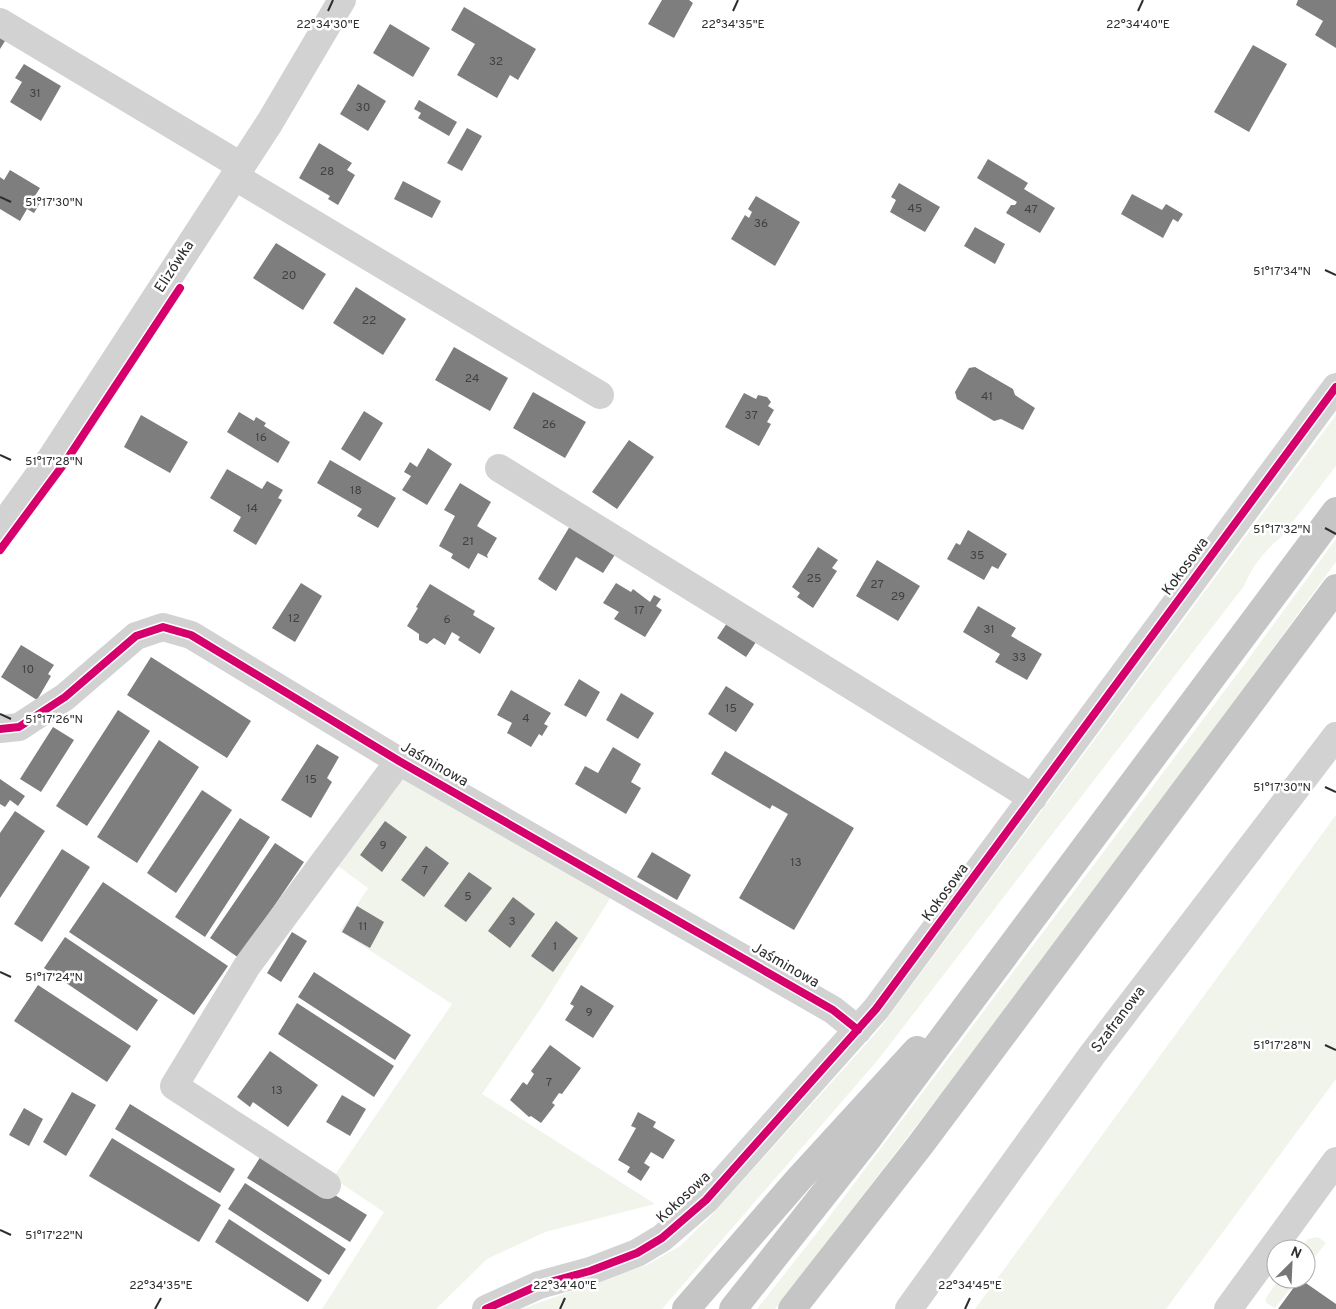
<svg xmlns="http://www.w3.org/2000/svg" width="1336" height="1309" font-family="Overpass,sans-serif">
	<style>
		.green { fill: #f0f4eb }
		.building { fill: #7e7e7e }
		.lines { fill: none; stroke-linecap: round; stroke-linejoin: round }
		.minor { stroke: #d2d2d2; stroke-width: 28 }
		.major { stroke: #c5c5c5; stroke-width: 28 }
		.cycleway-casing { stroke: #fff; stroke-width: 11 }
		.cycleway { stroke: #d6006c; stroke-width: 8 }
		.ticks { fill: none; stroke: #2d2d2d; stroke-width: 2 }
		.labels { text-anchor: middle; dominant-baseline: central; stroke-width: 5; stroke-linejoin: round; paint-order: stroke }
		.number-label { font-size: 12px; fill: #414141 }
		.street-label { font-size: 15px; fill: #2d2d2d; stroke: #fff }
		.ticks-label { font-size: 12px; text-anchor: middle; fill: #2d2d2d; stroke: #fff; stroke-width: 5; stroke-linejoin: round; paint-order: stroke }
	</style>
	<rect width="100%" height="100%" fill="#fff"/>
	<path class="green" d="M1336,415V466L1281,537C1265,550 1252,567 1244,586L877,1061L662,1309H521L647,1265L680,1246L708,1219L877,1032Z
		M1336,539V562L1041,964L775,1309H757L823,1225L1241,669Z
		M399,761L618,886L541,1008L482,1094L655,1204L545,1232L487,1259L436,1309H322L384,1212L333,1178L452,1004L340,931L368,888L327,858Z
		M1336,815V1079L1166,1309H975Z
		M1318,1237L1326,1243L1306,1268V1249H1300L1308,1239Z
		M1279,1279H1298L1275,1308L1266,1303V1298Z"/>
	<path class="building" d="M662,0H689L693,3L674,38L648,24Z
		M1298,0H1336V48L1315,35L1323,21L1296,5Z
		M464,7L536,49L518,80L510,75L497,98L457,75L475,44L451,30Z
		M390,24L430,48L413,77L373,53Z
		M0,38L5,41L0,49Z
		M1253,45L1287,64L1249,132L1214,112Z
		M24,64L61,86L41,121L10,102L22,82L15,78Z
		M358,84L386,101L368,131L340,114Z
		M419,100L457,122L449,136L418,118L421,113L414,109Z
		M467,128L482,136L462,171L447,163Z
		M319,143L352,163L347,170L355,175L338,205L328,199L330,196L299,178Z
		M988,159L1028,183L1024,189L1055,208L1040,233L1006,213L1011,205H1015L1017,202L977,178Z
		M10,170L40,188L33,199L40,203L34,213L27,209L20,221L0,209V177L4,180Z
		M403,181L441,201L432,218L394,199Z
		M899,183L940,207L925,232L890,212L896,200L891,197Z
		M1132,194L1162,210L1166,204L1183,214L1178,222L1173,219L1163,238L1121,214Z
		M756,196L800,222L775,266L731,239L745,215L749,218L752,212L748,209Z
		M975,227L1005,244L995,264L964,246Z
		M276,243L326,274L303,310L253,278Z
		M356,287L406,319L383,355L333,323Z
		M454,347L508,378L490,411L435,380Z
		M975,367L1013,389L1015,395L1035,408L1023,430L1001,419L994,421L957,399L955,392L969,368Z
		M533,392L586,422L565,458L513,428Z
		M744,393L756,399L758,395L767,397L771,402L768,406L774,410L767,422L771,424L759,446L725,427Z
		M364,411L383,423L360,461L341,449Z
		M239,412L254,421L256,417L266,423L264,426L290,442L278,463L227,432Z
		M141,415L188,442L170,473L124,447Z
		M629,440L654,457L617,509L592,492Z
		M428,448L452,464L427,505L402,490L411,476L404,472L410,462L417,467Z
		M330,460L396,498L378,528L357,516L362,509L317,483Z
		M227,469L262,489L267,481L283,490L278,498L282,500L256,545L233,531L241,517L210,498Z
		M460,483L491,502L477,526L497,538L487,555L488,558L478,553L469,569L451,558L453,554L439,546L455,516L444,510Z
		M570,526L616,553L603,573L576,557L556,591L538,579Z
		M968,530L1007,554L998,569L992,566L984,580L947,559L956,543L960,545Z
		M818,547L838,560L832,568L837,571L813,608L797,597L800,593L792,587Z
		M877,560L920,586L898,621L856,596Z
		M301,583L322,596L295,642L272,628Z
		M616,583L631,592L633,589L650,602L654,595L661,599L656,606L662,610L645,637L614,619L619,612L603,603Z
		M430,584L475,611L473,615L495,628L480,654L458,640L460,637L452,632L445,645L434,638L427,644L419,640V634L407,626L418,608L416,607Z
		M978,606L1016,628L1011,636L1042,654L1027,680L995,662L1000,654L963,632Z
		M729,620L758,639L746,657L717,638Z
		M21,645L54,665L48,674L51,676L37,700L1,677Z
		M151,657L251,721L227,758L127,695Z
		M579,679L600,692L586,717L564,705Z
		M726,686L754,704L736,732L708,714Z
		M511,690L551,713L544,724L548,726L542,736L539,734L531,747L507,733L512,723L497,715Z
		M621,693L654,713L638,739L606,720Z
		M118,710L150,731L87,826L56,806Z
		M53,727L74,740L41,792L20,779Z
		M159,740L199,767L137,863L97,837Z
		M317,744L339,757L327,778L332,782L311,818L281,800Z
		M613,747L641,764L631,782L641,788L626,814L575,784L585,766L598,773Z
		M725,751L854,828L794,930L739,898L788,814L772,805L770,809L711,774Z
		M0,779L25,796L18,806L10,800L5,807L0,804Z
		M202,790L232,810L176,893L147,873Z
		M15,811L45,831L0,898V833Z
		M240,818L270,837L205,937L175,917Z
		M385,821L407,837L382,872L360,855Z
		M275,843L304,862L239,958L210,938Z
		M426,846L449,863L424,897L401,880Z
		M62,849L90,867L42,942L14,924Z
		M652,852L691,875L677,900L637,877Z
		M469,872L492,888L466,922L444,906Z
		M103,882L228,966L194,1015L69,932Z
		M513,897L535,914L510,948L488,931Z
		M357,906L384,922L370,948L342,932Z
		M556,921L578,938L553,972L531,956Z
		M292,932L307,941L281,982L267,973Z
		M65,937L158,1000L137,1031L44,968Z
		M314,972L411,1035L395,1060L298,997Z
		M38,985L131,1046L107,1082L14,1021Z
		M581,985L614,1006L593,1038L565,1020L574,1006L570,1004Z
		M297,1003L394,1066L374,1097L278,1034Z
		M550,1045L581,1068L562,1094L559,1093L552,1103L555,1105L541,1123L531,1116L529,1117L510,1100L523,1082L527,1085L534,1074L531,1071Z
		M270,1051L318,1085L288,1127L253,1102L250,1107L237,1097Z
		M72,1092L96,1105L66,1156L43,1142Z
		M342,1095L366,1109L350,1136L326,1122Z
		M130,1104L235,1169L220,1193L115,1129Z
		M24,1108L43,1119L29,1146L9,1135Z
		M638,1112L656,1122L653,1127L675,1140L663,1159L651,1152L644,1163L650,1167L641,1181L627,1172L630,1167L618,1160L636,1128L631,1126Z
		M112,1138L221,1205L199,1242L89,1176Z
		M264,1151L367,1215L350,1242L247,1178Z
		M245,1183L346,1249L329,1275L228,1209Z
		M229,1219L322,1280L308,1302L215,1242Z
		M1300,1279L1336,1304V1309H1278Z"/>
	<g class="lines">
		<path class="minor" d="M0,22L241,166
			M234,176L600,395
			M499,468L1033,798
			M0,529L52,457L270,122L342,0
			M0,729L19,727L65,697L136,636L163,627L191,635L399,761L833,1010L858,1030
			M327,1185L174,1086L247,966L399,761
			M486,1309L539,1285L590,1271L637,1253L662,1238L706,1200L876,1009L1336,387
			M909,1309L1092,1055L1336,736
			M1228,1309L1336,1161"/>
		<path class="major" d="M686,1309L798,1180L917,1050
			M733,1309L869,1137L1336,511
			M792,1309L921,1144L1336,588"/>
		<g class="cycleway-casing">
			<path id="cycleway" d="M0,550L66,461L180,288
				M0,729L19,727L65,697L136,636L163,627L191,635L399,761L833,1010L858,1030
				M486,1309L539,1285L590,1271L637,1253L662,1238L706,1200L876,1009L1336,387"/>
		</g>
		<use href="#cycleway" class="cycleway"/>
	</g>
	<path class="ticks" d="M328,11L333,0M733,11L738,0M1138,11L1143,0M0,197L11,202M1325,270L1336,275M0,455L11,460M1325,528L1336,534M0,714L11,719M1325,787L1336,792M0,972L11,977M1325,1045L1336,1050M0,1230L11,1235M155,1309L161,1298M560,1309L565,1298M965,1309L970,1298"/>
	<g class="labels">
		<g class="number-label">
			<text x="496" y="62">32</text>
			<text x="35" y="94">31</text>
			<text x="363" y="108">30</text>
			<text x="327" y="172">28</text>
			<text x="915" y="209">45</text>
			<text x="1031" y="210">47</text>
			<text x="761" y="224">36</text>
			<text x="289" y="276">20</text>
			<text x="369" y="321">22</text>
			<text x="472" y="379">24</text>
			<text x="987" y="397">41</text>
			<text x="751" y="416">37</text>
			<text x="549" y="425">26</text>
			<text x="261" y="438">16</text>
			<text x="356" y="491">18</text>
			<text x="252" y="509">14</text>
			<text x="468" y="542">21</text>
			<text x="977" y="556">35</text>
			<text x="814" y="579">25</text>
			<text x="877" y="585">27</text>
			<text x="898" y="597">29</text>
			<text x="639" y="611">17</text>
			<text x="294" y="619">12</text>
			<text x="447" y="620">6</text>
			<text x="989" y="630">31</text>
			<text x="1019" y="658">33</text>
			<text x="28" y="670">10</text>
			<text x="731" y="709">15</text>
			<text x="526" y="719">4</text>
			<text x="311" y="780">15</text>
			<text x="383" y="846">9</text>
			<text x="796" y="863">13</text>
			<text x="425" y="871">7</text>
			<text x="468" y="897">5</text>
			<text x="512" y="922">3</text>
			<text x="363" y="927">11</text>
			<text x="555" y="947">1</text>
			<text x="589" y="1013">9</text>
			<text x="549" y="1083">7</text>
			<text x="277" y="1091">13</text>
		</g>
		<g class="street-label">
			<text transform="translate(175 267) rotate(-57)">Elizówka</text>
			<text transform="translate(1186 567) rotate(-54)">Kokosowa</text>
			<text transform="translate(434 765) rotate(30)">Jaśminowa</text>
			<text transform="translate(946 893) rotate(-54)">Kokosowa</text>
			<text transform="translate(785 966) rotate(30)">Jaśminowa</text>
			<text transform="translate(1119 1020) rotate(-53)">Szafranowa</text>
			<text transform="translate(684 1198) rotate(-43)">Kokosowa</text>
		</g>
	</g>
	<g class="ticks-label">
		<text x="328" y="28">22°34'30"E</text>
		<text x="733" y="28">22°34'35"E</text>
		<text x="1138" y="28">22°34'40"E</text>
		<text x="54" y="206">51°17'30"N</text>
		<text x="1282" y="275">51°17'34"N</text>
		<text x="54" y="465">51°17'28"N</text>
		<text x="1282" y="533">51°17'32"N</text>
		<text x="54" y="723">51°17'26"N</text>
		<text x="1282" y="791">51°17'30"N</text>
		<text x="54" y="981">51°17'24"N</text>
		<text x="1282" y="1049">51°17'28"N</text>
		<text x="54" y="1239">51°17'22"N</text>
		<text x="161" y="1289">22°34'35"E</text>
		<text x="565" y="1289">22°34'40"E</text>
		<text x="970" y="1289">22°34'45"E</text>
	</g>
	<g transform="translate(1291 1264) rotate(24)"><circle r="24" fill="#ffffff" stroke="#ababab"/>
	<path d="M0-4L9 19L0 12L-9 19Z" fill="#767676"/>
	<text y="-8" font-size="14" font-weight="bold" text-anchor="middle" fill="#2d2d2d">N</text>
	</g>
</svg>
